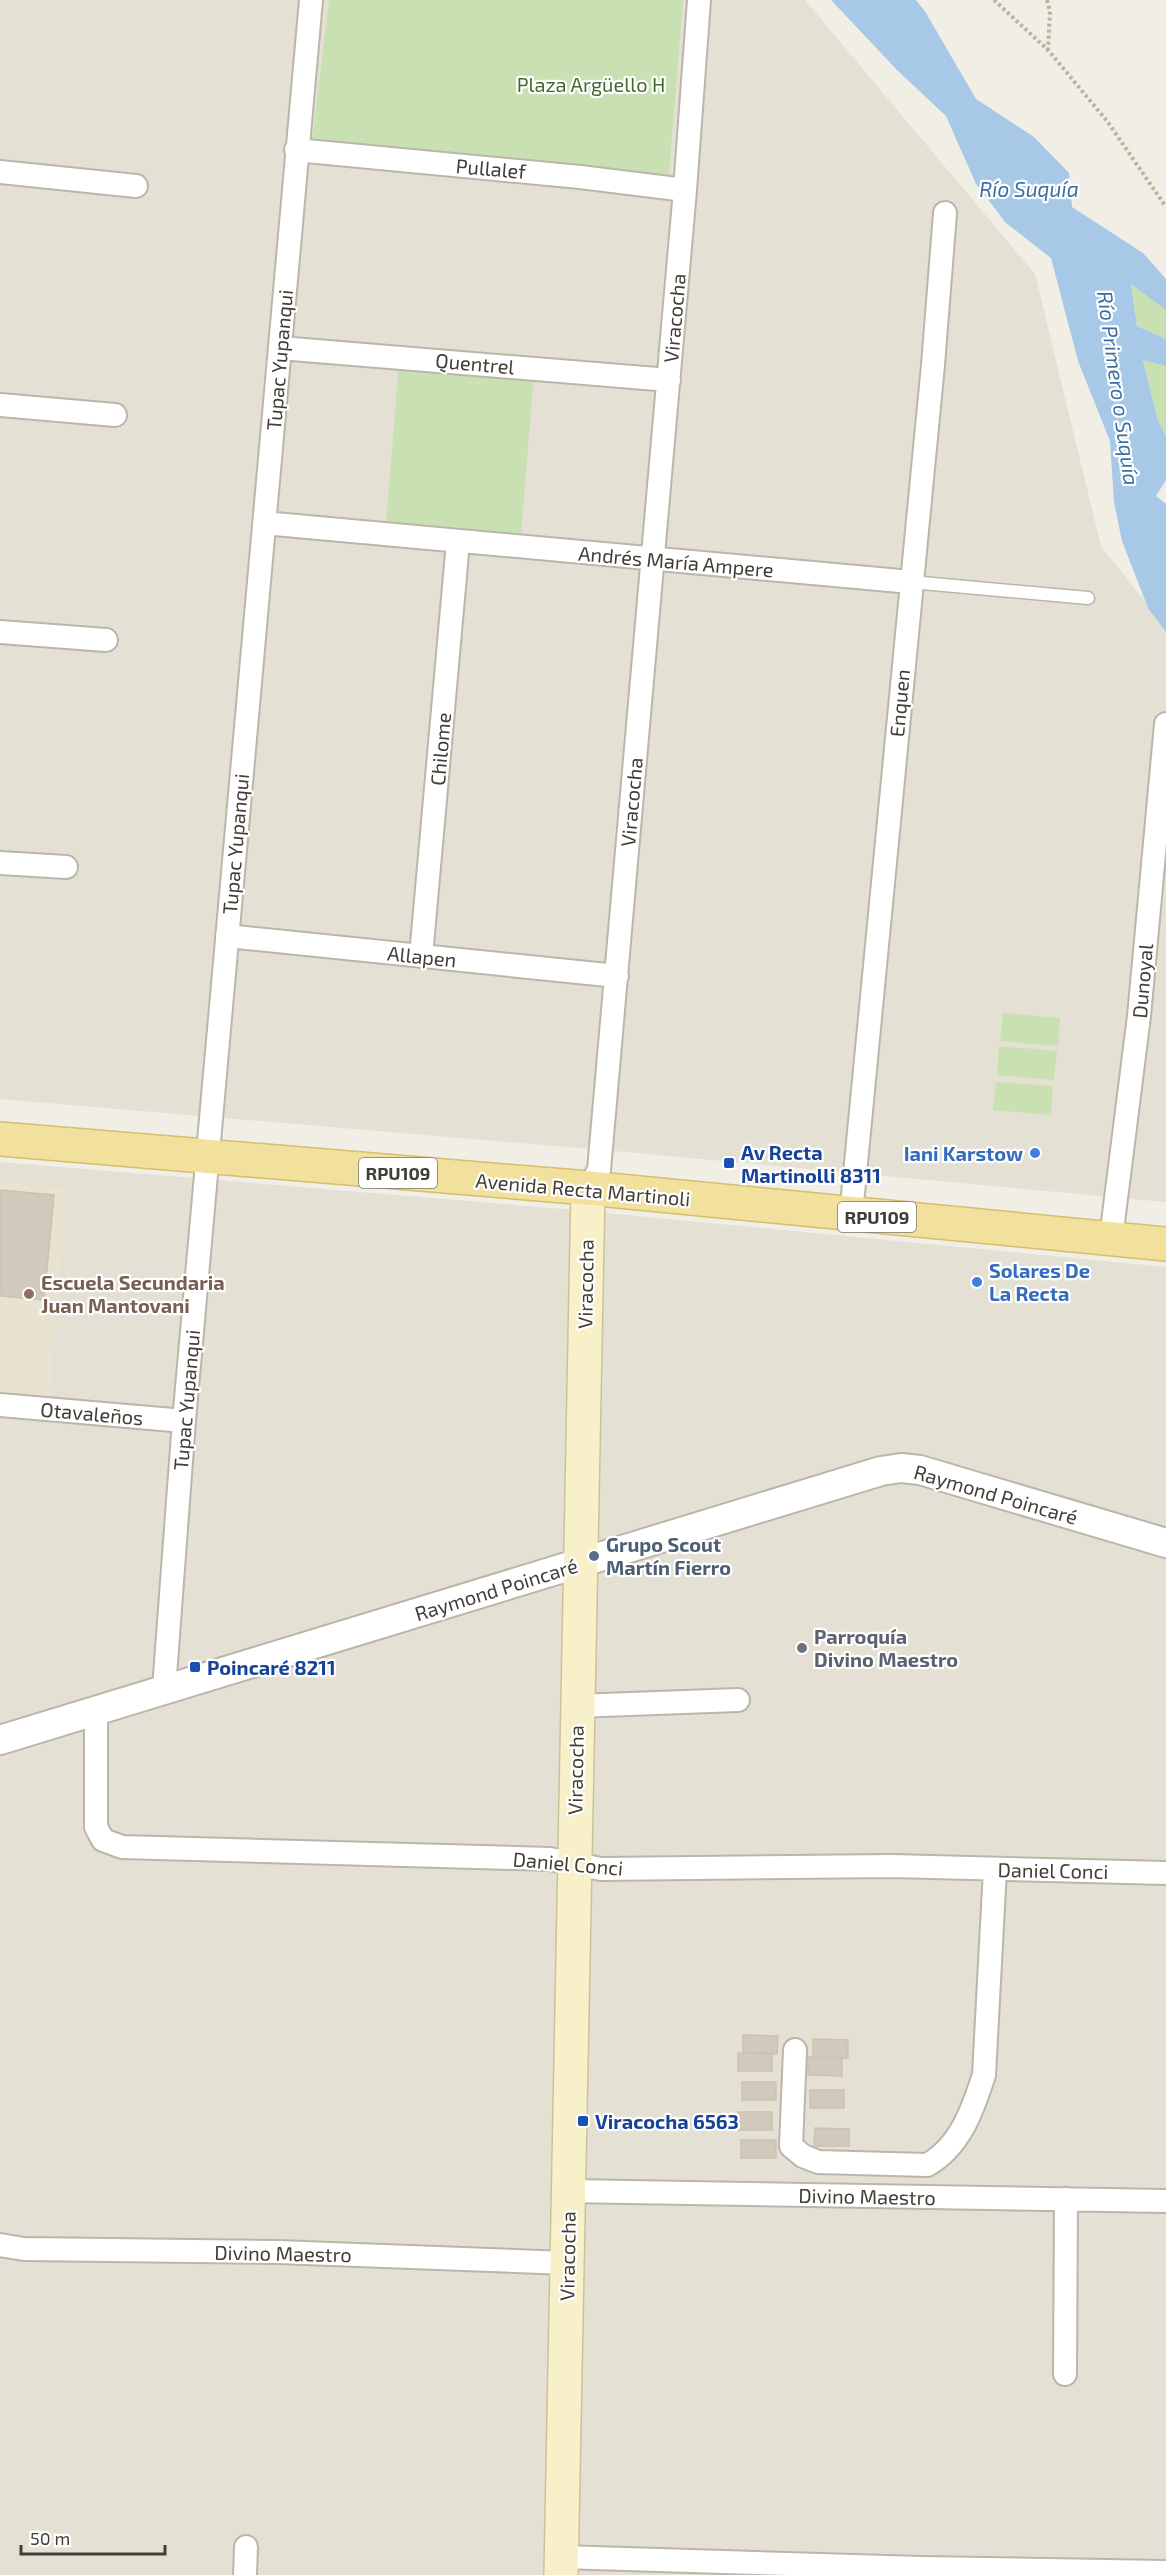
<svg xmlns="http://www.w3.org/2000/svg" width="1166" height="2575" font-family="'Exo 2',sans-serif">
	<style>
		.residential { fill: #e4e0d4 }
		.education { fill: #e8e3d1 }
		.green { fill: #c8e0b2 }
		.water { fill: #a8c8e7 }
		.building { fill: #d1cabc; stroke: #cbc2b0; stroke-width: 1.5 }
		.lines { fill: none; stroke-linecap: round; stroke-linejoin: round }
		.service-casing { stroke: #bbb6a9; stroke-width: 15 }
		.minor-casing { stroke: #bbb6a9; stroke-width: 26 }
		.tertiary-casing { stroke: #bbb6a9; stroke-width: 32 }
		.secondary-casing { stroke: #cbc29a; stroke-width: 36 }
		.primary-casing { stroke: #d5be6f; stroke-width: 36 }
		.path { stroke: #bbb29c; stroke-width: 4; stroke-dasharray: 3 3; stroke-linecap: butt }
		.service { stroke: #fff; stroke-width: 12 }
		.minor { stroke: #fff; stroke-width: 22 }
		.tertiary { stroke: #fff; stroke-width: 28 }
		.secondary { stroke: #f8f0c8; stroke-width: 33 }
		.primary { stroke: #f2e09d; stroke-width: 33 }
		.shop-dot { fill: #3f7fe0; stroke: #fff; stroke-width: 2 }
		.transit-dot { fill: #1a4fb4; stroke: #fff; stroke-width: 2 }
		.education-dot { fill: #8d6e63; stroke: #fff; stroke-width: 2 }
		.service-dot { fill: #5c6f8a; stroke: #fff; stroke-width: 2 }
		.worship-dot { fill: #6b7280; stroke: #fff; stroke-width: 2 }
		.labels { text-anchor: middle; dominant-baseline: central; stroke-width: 4.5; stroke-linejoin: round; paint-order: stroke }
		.shield { fill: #fff; stroke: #7b7872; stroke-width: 1.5 }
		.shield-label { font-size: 18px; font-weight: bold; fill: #423e36 }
		.park-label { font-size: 20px; fill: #426d30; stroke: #fff }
		.street-label { font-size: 20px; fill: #423e36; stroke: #fff }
		.transit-label { font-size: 20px; font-weight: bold; fill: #164399; stroke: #fff; text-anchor: start }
		.shop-label { font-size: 20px; font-weight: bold; fill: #366cbe; stroke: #fff; text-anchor: end }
		.education-label { font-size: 20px; font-weight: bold; fill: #785e54; stroke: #fff; text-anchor: start }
		.service-label { font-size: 20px; font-weight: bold; fill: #4e5e75; stroke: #fff; text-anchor: start }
		.worship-label { font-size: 20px; font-weight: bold; fill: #5b616d; stroke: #fff; text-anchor: start }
		.water-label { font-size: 21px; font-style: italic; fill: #3c6ea1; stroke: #fff }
	</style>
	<rect width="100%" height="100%" fill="#f0eee5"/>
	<path class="residential" d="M0,0H805L1035,274L1101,546L1166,628V1202L603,1150L0,1099Z
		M0,1162L575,1210L1166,1267V2575H0Z"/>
	<path class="education" d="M0,1183L67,1189L49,1403L0,1399Z"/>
	<path class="green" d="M329,0H683L669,175L312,141Z
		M1131,283L1166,310V339L1137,326Z
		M1143,360L1166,366V436L1157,418Z
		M399,363L534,373L521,534L386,524Z
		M1003,1013L1060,1018L1058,1046L1000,1041Z
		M999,1046L1057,1051L1054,1080L997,1075Z
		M996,1082L1053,1086L1051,1115L993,1110Z"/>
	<path class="water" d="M831,0H916L926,13L976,99L1034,137L1069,173L1072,207L1143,253L1166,279V310L1131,284L1137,326L1166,339V366L1143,360L1157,418L1166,436V480L1156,496L1166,504V632L1148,608L1122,541L1114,502L1110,441L1078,361L1051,258L1006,223L976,184L946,116L897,70Z"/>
	<path class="building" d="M0,1190L54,1195L44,1300L0,1296Z
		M743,2035L778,2036L777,2054L743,2053Z
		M813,2039L848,2040V2058L813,2057Z
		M738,2053H772V2071H738Z
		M808,2057L842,2058V2076L808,2075Z
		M742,2082H776V2100H742Z
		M810,2090H844V2108H810Z
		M738,2112H772V2130H737Z
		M815,2128L849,2129V2146H814Z
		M741,2140H776V2158H741Z"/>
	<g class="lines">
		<g class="service-casing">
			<path id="service" d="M911,582L1088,598"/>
		</g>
		<g class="minor-casing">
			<path id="minor" d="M296,150L580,177L685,190
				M0,172L136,186
				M280,348L669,380
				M0,405L115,415
				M264,523L911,582
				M0,632L106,640
				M0,863L66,867
				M227,936L617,976
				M421,956L458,542
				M588,1188L599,1170L685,190L699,0
				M853,1194L933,365L945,213
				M1111,1238L1139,1016L1166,724
				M0,1405L184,1421
				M164,1689L184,1421L311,0
				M576,1706L738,1700
				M96,1710V1827L103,1840L122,1847L550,1859L601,1869L893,1866L1166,1873
				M795,2050L791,2146L803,2156L818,2162L927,2165C960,2147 973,2109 984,2075L995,1869
				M568,2191L1166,2201
				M0,2245L24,2249L278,2252L567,2263
				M1065,2374L1066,2199
				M561,2557L920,2568L1166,2572
				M245,2575L246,2547"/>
		</g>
		<g class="tertiary-casing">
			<path id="tertiary" d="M0,1740L881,1471L901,1468L920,1470L1166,1543"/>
		</g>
		<g class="secondary-casing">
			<path id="secondary" d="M561,2575L588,1188"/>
		</g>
		<g class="primary-casing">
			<path id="primary" d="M0,1139L588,1188L1166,1244"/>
		</g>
		<path class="path" d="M994,0L1048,50L1107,121L1166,207
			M1047,0L1050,11L1048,50"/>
		<use href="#service" class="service"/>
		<use href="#minor" class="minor"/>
		<use href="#tertiary" class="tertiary"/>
		<use href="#secondary" class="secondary"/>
		<use href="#primary" class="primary"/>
	</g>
	<g class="shop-dot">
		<circle cx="1035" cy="1153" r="6"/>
		<circle cx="977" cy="1282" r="6"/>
	</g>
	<g class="transit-dot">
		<rect x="723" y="1157" width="12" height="12" rx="3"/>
		<rect x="189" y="1661" width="12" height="12" rx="3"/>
		<rect x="577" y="2115" width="12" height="12" rx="3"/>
	</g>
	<circle class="education-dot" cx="29" cy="1294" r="6"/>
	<circle class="service-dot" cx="594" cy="1556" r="6"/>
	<circle class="worship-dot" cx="802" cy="1648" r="6"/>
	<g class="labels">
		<g class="shield">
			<rect x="359" y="1158" width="78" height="30" rx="4.5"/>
			<rect x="838" y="1202" width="78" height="30" rx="4.5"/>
		</g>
		<g class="shield-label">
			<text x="398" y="1173">RPU109</text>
			<text x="877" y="1217">RPU109</text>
		</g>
		<g class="park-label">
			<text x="591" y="84">Plaza Argüello H</text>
		</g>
		<g class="street-label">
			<text transform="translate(491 168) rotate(5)">Pullalef</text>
			<text transform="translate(674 318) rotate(-85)">Viracocha</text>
			<text transform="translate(279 360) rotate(-85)">Tupac Yupanqui</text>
			<text transform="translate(475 363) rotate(5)">Quentrel</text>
			<text transform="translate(676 561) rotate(5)">Andrés María Ampere</text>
			<text transform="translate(899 703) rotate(-85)">Enquen</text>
			<text transform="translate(440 749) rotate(-85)">Chilome</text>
			<text transform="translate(631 802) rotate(-85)">Viracocha</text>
			<text transform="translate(235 844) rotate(-85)">Tupac Yupanqui</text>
			<text transform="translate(422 956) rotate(6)">Allapen</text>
			<text transform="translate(1142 981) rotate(-85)">Dunoyal</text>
			<text transform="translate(583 1189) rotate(5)">Avenida Recta Martinoli</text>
			<text transform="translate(585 1284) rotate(-89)">Viracocha</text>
			<text transform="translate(186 1400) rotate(-85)">Tupac Yupanqui</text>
			<text transform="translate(92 1413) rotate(5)">Otavaleños</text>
			<text transform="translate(996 1494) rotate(16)">Raymond Poincaré</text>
			<text transform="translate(496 1589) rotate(-17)">Raymond Poincaré</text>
			<text transform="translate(575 1770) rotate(-89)">Viracocha</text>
			<text transform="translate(568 1863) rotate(5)">Daniel Conci</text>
			<text transform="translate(1053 1870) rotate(1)">Daniel Conci</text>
			<text transform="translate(867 2196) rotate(1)">Divino Maestro</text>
			<text transform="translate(283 2253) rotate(1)">Divino Maestro</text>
			<text transform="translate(567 2256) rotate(-89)">Viracocha</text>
		</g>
		<g class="transit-label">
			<text x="741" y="1152">Av Recta<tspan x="741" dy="23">Martinolli 8311</tspan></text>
			<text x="207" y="1667">Poincaré 8211</text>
			<text x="595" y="2121">Viracocha 6563</text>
		</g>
		<g class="shop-label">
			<text x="1023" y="1153">Iani Karstow</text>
			<text x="989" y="1270" text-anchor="start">Solares De<tspan x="989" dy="23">La Recta</tspan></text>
		</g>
		<g class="education-label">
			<text x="41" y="1282">Escuela Secundaria<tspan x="41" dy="23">Juan Mantovani</tspan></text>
		</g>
		<g class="service-label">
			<text x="606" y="1544">Grupo Scout<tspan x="606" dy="23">Martín Fierro</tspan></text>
		</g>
		<g class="worship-label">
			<text x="814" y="1636">Parroquía<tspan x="814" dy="23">Divino Maestro</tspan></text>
		</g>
		<g class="water-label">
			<text x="1029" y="188">Río Suquía</text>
			<text transform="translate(1119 388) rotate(82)">Río Primero o Suquía</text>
		</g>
	</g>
	<path d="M21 2545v9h144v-9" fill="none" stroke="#423e36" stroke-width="3"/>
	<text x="30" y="2545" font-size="18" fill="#423e36" stroke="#ffffff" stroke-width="4.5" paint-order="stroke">50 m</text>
</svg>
